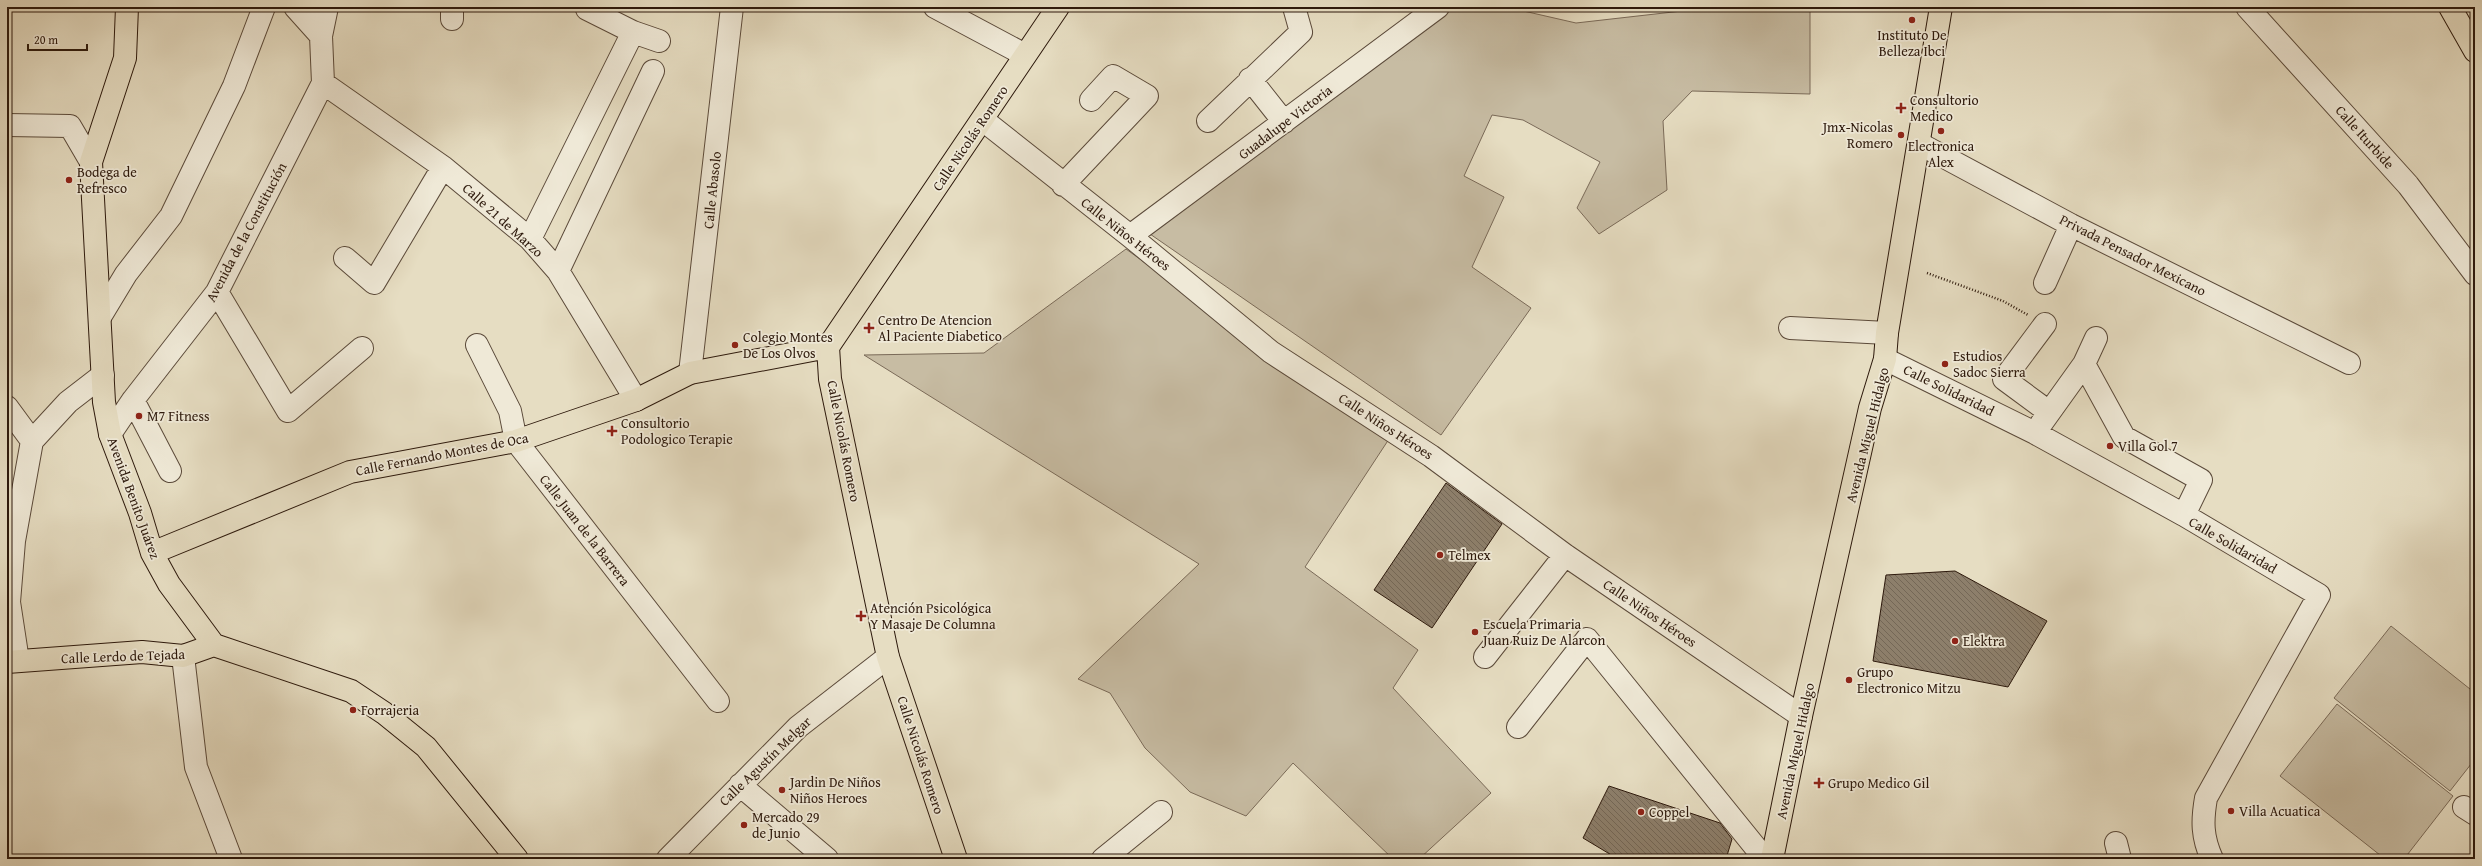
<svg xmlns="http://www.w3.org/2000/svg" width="2482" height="866" font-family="'Gentium Book Plus',serif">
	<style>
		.grass { fill: #c7bca3; stroke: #7a6a58 }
		.building { fill: url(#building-back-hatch); stroke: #2d190c }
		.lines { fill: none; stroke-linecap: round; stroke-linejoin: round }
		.minor-casing { stroke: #5b4a3a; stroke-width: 24 }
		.major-casing { stroke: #2d190c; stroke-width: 24 }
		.path { stroke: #2d190c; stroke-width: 2.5; stroke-dasharray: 1 2; stroke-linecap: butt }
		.minor { stroke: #efe9d7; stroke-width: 22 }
		.major { stroke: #e6ddc2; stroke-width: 22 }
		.poi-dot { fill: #8f2418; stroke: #efe9d7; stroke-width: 1.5 }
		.labels { text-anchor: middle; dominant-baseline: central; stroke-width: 3.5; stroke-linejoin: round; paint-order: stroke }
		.poi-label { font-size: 14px; fill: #2d190c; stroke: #efe9d7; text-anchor: start }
		.street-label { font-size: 14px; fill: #2d190c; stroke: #efe9d7 }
	</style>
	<defs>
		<pattern id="building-back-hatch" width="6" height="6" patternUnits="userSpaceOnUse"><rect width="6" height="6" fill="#8d7f6b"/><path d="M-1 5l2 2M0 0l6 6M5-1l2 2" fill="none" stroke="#746756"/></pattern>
	</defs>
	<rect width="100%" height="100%" fill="#e6ddc2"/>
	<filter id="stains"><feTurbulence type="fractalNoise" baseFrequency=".005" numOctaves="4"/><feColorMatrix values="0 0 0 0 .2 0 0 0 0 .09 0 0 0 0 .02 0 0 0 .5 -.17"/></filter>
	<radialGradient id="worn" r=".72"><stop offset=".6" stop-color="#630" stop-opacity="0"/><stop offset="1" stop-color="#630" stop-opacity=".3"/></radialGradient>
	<path class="grass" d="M1452,7H1506L1576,23L1717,7H1810V94L1692,91L1663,121L1667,190L1599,234L1577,208L1600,162L1523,120L1492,115L1464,176L1504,197L1472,267L1531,308L1441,435L1150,234Z
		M1126,249L1389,439L1305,567L1418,650L1393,688L1491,793L1419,859H1393L1293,763L1246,816L1190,792L1145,748L1110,693L1078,679L1199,564L864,355L984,353Z
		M2391,626L2475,693V759L2450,791L2334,698Z
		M2337,704L2453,796L2404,859H2385L2280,776Z"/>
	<path class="building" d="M1446,483L1502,524L1432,628L1374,590Z
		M1955,571L2047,621L2008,687L1873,661L1886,575Z
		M1609,786L1720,823L1732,839L1726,859H1618L1583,838Z"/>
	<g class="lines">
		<g class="minor-casing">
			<path id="minor" d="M295,7L321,36
				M452,7V19
				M935,7L1025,55
				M2247,7L2408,185L2475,274
				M587,9L633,32L659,41
				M1250,79L1284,122
				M323,83L443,167L530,239L558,271L636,400
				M983,120L1130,236L1271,352L1431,456L1565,555L1801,716
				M1208,121L1301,32L1294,7
				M7,125L70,126L91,162
				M1920,144L2071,225L2349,363
				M1063,185L1147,96L1113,76L1091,100
				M1130,236L1438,7
				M530,239L633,32
				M345,258L374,283L443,167
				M558,271L653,71
				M2045,283L2071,225
				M217,292L288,411L362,348
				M100,317L126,274L171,216L234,86L264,7
				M2045,324L2004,379L2049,412
				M1790,328L1887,333
				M477,345L510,411L516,441L718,701
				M1885,359L2035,433L2184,515L2319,595L2206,798C2202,821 2202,837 2212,859
				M2084,364L2124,437L2201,480L2184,515
				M690,373L732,7
				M133,400L170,471
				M7,407L32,441
				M2041,424L2084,364L2096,338
				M110,434L133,400L217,292L323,83L321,36L327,7
				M183,656L196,767L231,859
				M1485,657L1565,555
				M18,661L9,602L14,541L32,441L68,402L103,375
				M1518,727L1587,639L1765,859
				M740,785L827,859
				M2464,807L2475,814
				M2116,843L2120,859
				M668,859L798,727L888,657
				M1103,859L1161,812"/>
		</g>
		<g class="major-casing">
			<path id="major" d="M127,7L125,58L91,162L104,402L110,434L140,513L152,553L169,584L214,645L351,691L384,713L426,747L517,859
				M2450,7L2475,51
				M152,553L350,472L516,441L636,400L690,373L828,347
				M7,662L142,652L183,656L214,645
				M956,859L888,657L830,379L828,347L1058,7
				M1772,859L1801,716L1870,408L1885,359L1887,333L1941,7"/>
		</g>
		<path class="path" d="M1927,273L2003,301L2028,315"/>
		<use href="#minor" class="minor"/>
		<use href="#major" class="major"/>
	</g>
	<g class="poi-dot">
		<circle cx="1912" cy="20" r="4"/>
		<path d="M1899 102h4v4h4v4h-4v4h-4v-4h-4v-4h4z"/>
		<circle cx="1941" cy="131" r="4"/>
		<circle cx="1901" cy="135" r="4"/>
		<circle cx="69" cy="180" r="4"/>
		<path d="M867 322h4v4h4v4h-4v4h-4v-4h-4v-4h4z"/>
		<circle cx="735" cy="345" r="4"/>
		<circle cx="1945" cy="364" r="4"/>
		<circle cx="139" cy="416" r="4"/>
		<path d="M610 425h4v4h4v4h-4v4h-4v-4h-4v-4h4z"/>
		<circle cx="2110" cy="446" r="4"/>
		<circle cx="1440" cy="555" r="4"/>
		<path d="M859 610h4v4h4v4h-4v4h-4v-4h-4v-4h4z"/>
		<circle cx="1475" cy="632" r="4"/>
		<circle cx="1955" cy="641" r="4"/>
		<circle cx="1849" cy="680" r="4"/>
		<circle cx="353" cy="710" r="4"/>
		<path d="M1817 777h4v4h4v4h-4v4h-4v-4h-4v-4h4z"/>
		<circle cx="782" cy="790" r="4"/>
		<circle cx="2231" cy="811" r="4"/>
		<circle cx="1641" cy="812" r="4"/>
		<circle cx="744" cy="825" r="4"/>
	</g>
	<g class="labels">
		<g class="poi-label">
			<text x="1912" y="35" text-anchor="middle">Instituto De<tspan x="1912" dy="16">Belleza Ibci</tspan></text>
			<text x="1910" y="100">Consultorio<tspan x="1910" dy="16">Medico</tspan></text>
			<text x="1893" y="127" text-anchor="end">Jmx-Nicolas<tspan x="1893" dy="16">Romero</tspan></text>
			<text x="1941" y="146" text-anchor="middle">Electronica<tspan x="1941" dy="16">Alex</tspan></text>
			<text x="77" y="172">Bodega de<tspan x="77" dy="16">Refresco</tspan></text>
			<text x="878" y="320">Centro De Atencion<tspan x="878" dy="16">Al Paciente Diabetico</tspan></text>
			<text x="743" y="337">Colegio Montes<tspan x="743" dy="16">De Los Olvos</tspan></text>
			<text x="1953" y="356">Estudios<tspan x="1953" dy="16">Sadoc Sierra</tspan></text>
			<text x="147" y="416">M7 Fitness</text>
			<text x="621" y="423">Consultorio<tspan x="621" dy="16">Podologico Terapie</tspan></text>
			<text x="2118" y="446">Villa Gol 7</text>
			<text x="1448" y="555">Telmex</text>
			<text x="870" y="608">Atención Psicológica<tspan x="870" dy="16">Y Masaje De Columna</tspan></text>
			<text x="1483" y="624">Escuela Primaria<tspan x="1483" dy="16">Juan Ruiz De Alarcon</tspan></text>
			<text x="1963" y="641">Elektra</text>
			<text x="1857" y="672">Grupo<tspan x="1857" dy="16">Electronico Mitzu</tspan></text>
			<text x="361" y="710">Forrajeria</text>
			<text x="790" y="782">Jardin De Niños<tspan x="790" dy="16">Niños Heroes</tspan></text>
			<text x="1828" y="783">Grupo Medico Gil</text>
			<text x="2239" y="811">Villa Acuatica</text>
			<text x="1649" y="812">Coppel</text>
			<text x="752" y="817">Mercado 29<tspan x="752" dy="16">de Junio</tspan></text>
		</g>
		<g class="street-label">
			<text transform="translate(1285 122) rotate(-37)">Guadalupe Victoria</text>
			<text transform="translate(2365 137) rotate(48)">Calle Iturbide</text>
			<text transform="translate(970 138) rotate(-56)">Calle Nicolás Romero</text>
			<text transform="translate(712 190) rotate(-84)">Calle Abasolo</text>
			<text transform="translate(503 220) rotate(42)">Calle 21 de Marzo</text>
			<text transform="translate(246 232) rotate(-62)">Avenida de la Constitución</text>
			<text transform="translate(1126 234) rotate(38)">Calle Niños Héroes</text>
			<text transform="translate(2133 255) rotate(27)">Privada Pensador Mexicano</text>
			<text transform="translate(1949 390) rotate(26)">Calle Solidaridad</text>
			<text transform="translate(1386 426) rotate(33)">Calle Niños Héroes</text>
			<text transform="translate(1867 435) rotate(-76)">Avenida Miguel Hidalgo</text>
			<text transform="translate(844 441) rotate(79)">Calle Nicolás Romero</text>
			<text transform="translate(442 454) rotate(-11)">Calle Fernando Montes de Oca</text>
			<text transform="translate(134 498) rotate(70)">Avenida Benito Juárez</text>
			<text transform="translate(585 530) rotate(52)">Calle Juan de la Barrera</text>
			<text transform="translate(2233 545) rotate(30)">Calle Solidaridad</text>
			<text transform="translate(1650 613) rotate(34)">Calle Niños Héroes</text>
			<text transform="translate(123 656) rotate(-2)">Calle Lerdo de Tejada</text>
			<text transform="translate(1795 751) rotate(-78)">Avenida Miguel Hidalgo</text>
			<text transform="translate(921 755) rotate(72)">Calle Nicolás Romero</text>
			<text transform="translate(765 761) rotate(-44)">Calle Agustín Melgar</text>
		</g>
	</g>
	<rect width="2482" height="866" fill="none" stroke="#e6ddc2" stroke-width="24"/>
	<rect x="8" y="8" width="2466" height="850" fill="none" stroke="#2d190c" stroke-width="2"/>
	<rect x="12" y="12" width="2458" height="842" fill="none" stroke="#2d190c"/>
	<path d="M28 44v6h59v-6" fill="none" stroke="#2d190c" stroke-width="2"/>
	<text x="34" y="44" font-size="12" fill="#2d190c" stroke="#efe9d7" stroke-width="3" paint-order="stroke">20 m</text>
	<rect width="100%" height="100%" filter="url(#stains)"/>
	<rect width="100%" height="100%" fill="url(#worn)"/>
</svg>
